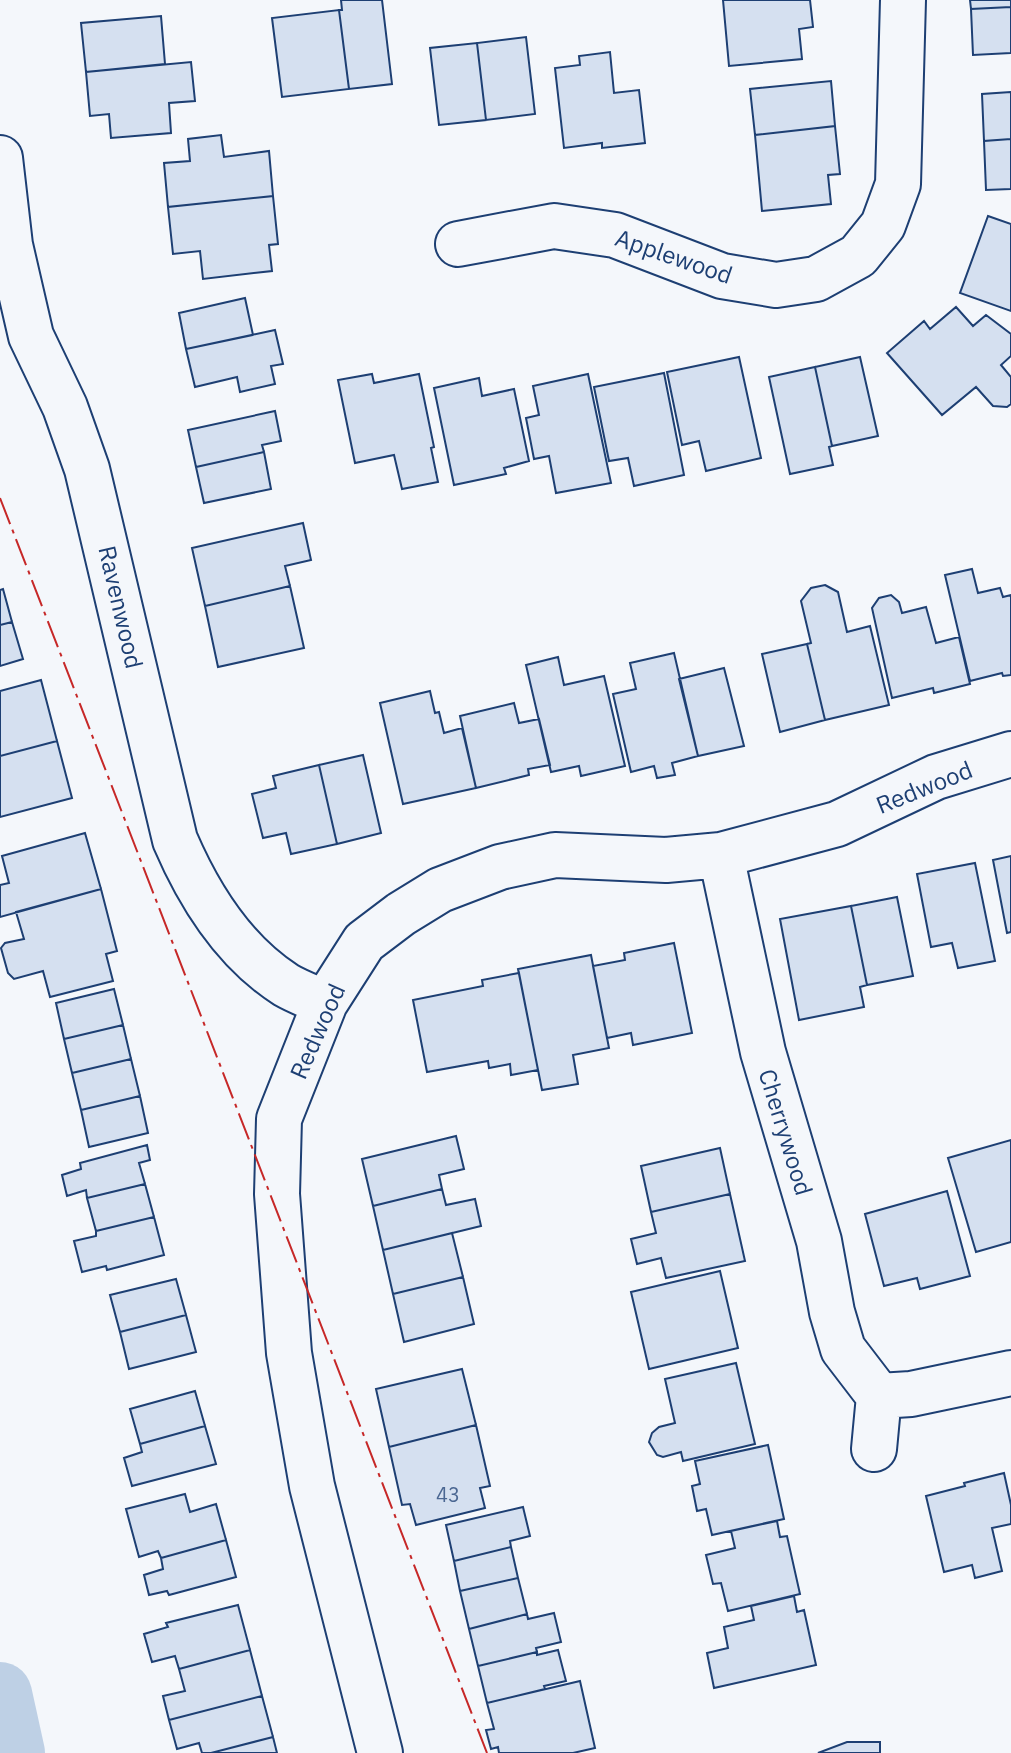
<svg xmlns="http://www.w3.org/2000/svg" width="1011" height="1753" font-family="'IBM Plex Sans',sans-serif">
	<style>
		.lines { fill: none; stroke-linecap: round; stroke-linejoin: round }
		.canal { stroke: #bed0e5; stroke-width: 64 }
		.building { fill: #d5e0f0; stroke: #1d3f73; stroke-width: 2 }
		.minor-casing { stroke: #1d3f73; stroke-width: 48 }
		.minor { stroke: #f4f7fb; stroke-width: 44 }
		.power { stroke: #c62828; stroke-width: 2; stroke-dasharray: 28 6 4 6; stroke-linecap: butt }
		.labels { text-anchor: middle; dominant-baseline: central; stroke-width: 6; stroke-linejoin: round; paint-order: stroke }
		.number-label { font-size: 20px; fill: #4b6792 }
		.street-label { font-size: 24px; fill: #1d3f73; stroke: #f4f7fb }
	</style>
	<rect width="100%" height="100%" fill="#f4f7fb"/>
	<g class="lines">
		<path class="canal" d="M0,1694L13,1753"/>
	</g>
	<path class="building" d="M341,0H382L392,84L349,89L339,10H342Z
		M723,0H810L813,27L799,29L802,59L729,66Z
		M970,0H1011V7L971,9Z
		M1011,7V53L973,55L971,9Z
		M339,10L349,89L282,97L272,18Z
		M161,16L165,64L86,72L81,23Z
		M526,37L535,114L486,120L477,43Z
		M477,43L486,120L439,125L430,48Z
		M610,52L614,93L639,90L645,143L602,148V143L564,148L555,68L580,65L579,56Z
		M191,62L195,101L169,103L171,133L111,138L109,114L90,116L86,72Z
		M831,81L835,126L755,135L750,89Z
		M1011,92V139L984,141L982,94Z
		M835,126L840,174L828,175L831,204L762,211L755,135Z
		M221,135L224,157L269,151L273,196L168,207L164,163L190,161L188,139Z
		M1011,139V189L986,190L984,141Z
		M273,196L278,244L269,245L272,271L203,279L200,251L173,254L168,207Z
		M988,216L1011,224V311L960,293Z
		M245,298L253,335L186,349L179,313Z
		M956,307L973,326L986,315L1011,334V356L1001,365L1011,377V404L1007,407L993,406L976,387L942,415L887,353L924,321L930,329Z
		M275,330L283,364L271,366L275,384L240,392L237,377L195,387L186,349Z
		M739,357L761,458L706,471L699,441L682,445L667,372Z
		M860,357L878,436L832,446L815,367Z
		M815,367L832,446L829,447L833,465L790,474L769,377Z
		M664,373L684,475L634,486L628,458L609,461L594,387Z
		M372,374L374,383L419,374L434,447L431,448L438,482L402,489L394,455L355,463L338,380Z
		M588,374L611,483L556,493L549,456L534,459L526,418L539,415L533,386Z
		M479,378L482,396L514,389L529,461L504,468L506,474L454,485L434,388Z
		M275,411L281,441L262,445L264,452L196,467L188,430Z
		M264,452L271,489L204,503L196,467Z
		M303,523L311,560L285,566L290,586L205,606L192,548Z
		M972,569L978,593L1000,588L1003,597L1011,595V675L1003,676L1002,673L970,681L945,575Z
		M825,585L838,592L847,632L870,626L889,705L825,720L807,644L811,643L801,601L811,588Z
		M290,586L304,648L218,667L205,606Z
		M3,589L12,622L0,625V590Z
		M891,595L899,602L902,613L926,607L936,643L959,637L970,684L934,693L933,688L892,698L872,608L879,598Z
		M12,622L23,659L0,666V625Z
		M807,644L825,720L780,732L762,654Z
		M674,653L698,756L672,763L675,775L657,778L654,766L631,772L613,694L636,689L630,663Z
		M558,657L564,685L604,676L625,766L581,776L579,766L551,772L526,665Z
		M724,668L744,746L698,756L679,679Z
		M41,680L57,741L0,756V691Z
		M430,691L435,713L439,712L444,733L462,728L476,788L403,804L380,703Z
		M514,703L519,723L539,719L550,765L528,769L529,775L476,788L460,716Z
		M57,741L72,798L0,817V756Z
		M363,755L381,833L337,844L319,765Z
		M319,765L337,844L291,854L286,833L263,838L252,794L276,788L273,776Z
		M85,833L101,889L0,917V885L9,883L2,856Z
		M1011,856V932L1007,933L993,860Z
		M975,863L995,961L958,968L952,943L931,947L917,874Z
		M101,889L117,951L106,954L113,981L50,997L43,971L14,979L8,973L1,948L5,943L24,939L16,912Z
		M897,897L913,976L867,985L851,906Z
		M851,906L867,985L860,987L864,1007L799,1020L780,919Z
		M674,943L692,1033L633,1045L631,1033L607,1038L593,966L625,960L624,953Z
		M591,955L609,1048L573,1055L578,1084L542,1090L518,969Z
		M519,973L538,1070L511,1075L510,1064L489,1068L488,1061L427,1072L413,1000L483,986L482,980Z
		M114,989L123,1025L64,1039L56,1003Z
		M123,1025L131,1059L72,1073L64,1039Z
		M131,1059L140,1096L81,1110L72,1073Z
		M140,1096L148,1133L89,1147L81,1110Z
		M456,1136L464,1169L439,1175L442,1189L373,1206L362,1159Z
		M1011,1140V1242L976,1252L948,1158Z
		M147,1145L150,1160L139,1163L145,1184L87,1198L86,1190L67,1196L62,1175L81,1169L80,1163Z
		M720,1148L730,1194L651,1212L641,1166Z
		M145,1184L154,1217L96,1231L87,1198Z
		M442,1189L446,1205L475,1199L481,1226L383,1250L373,1206Z
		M947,1191L970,1276L920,1289L917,1278L884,1286L865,1214Z
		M730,1194L745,1261L666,1278L661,1258L637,1264L631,1239L656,1233L651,1212Z
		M154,1217L164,1255L107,1270L106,1266L82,1272L74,1241L96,1236V1231Z
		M452,1233L463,1277L393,1294L383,1250Z
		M720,1271L738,1348L649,1369L631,1292Z
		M463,1277L474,1324L404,1342L393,1294Z
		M176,1279L186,1315L120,1332L110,1295Z
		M186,1315L196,1352L129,1369L120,1332Z
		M736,1363L755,1444L683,1461L681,1452L663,1457L657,1455L649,1442L652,1433L659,1427L675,1423L665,1379Z
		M462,1369L476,1425L389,1447L376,1389Z
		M195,1391L205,1426L140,1444L130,1409Z
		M476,1425L490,1486L480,1488L485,1508L416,1525L410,1504L402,1505L389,1447Z
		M205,1426L216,1464L132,1486L124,1458L142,1452L140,1444Z
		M768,1445L784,1519L712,1535L706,1509L697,1511L692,1486L700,1484L695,1461Z
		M1004,1473L1011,1505V1524L992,1528L1002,1571L975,1578L972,1565L944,1572L926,1496L965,1486L964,1483Z
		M185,1494L190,1512L216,1504L226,1540L161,1558L158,1551L139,1557L126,1509Z
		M523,1507L530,1536L510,1541L511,1547L454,1561L446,1525Z
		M777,1521L780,1537L787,1536L800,1594L728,1611L721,1583L713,1584L706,1555L735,1548L731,1531Z
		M226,1540L236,1577L169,1595L167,1591L149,1595L144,1575L163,1569L161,1558Z
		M511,1547L518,1578L460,1591L454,1561Z
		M518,1578L527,1614L469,1629L460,1591Z
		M794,1596L797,1612L804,1610L816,1665L714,1688L707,1653L728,1648L724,1627L754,1620L751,1606Z
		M238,1605L250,1650L179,1669L175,1656L152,1662L144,1634L168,1627L166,1623Z
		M554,1613L561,1642L536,1648L537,1652L478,1666L469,1629L527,1614L528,1619Z
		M250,1650L262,1696L169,1720L163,1696L185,1691L179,1669Z
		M558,1650L566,1681L544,1686L545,1689L487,1703L478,1666L537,1652V1655Z
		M580,1681L595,1748L573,1753H499L498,1747L491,1749L486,1730L494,1729L487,1703Z
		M262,1696L273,1737L211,1753H202L199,1743L177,1749L169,1720Z
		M273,1737L277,1753H211Z
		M847,1742H880V1753H818Z"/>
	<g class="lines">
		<g class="minor-casing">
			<path id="minor" d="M0,158L10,245L31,336L65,407L87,469L175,840C199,896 233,951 286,985C298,992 312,997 325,1003
				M458,244L554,226L615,235L722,276L776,285L816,279L858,256L883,225L898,184L903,0
				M721,855L763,1052L819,1241L832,1312L843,1349L879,1396L874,1449
				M879,1396L911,1394L1011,1373
				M380,1753L312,1486L289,1353L277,1194L279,1119L325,1003L364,942L401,914L440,890L500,867L555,855L666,860L721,855L837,824L936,777L1011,754"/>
		</g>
		<use href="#minor" class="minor"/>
		<path class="power" d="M0,498L487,1753"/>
	</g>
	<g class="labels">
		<g class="number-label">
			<text x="448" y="1494">43</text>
		</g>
		<g class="street-label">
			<text transform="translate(674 256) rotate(19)">Applewood</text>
			<text transform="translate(121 607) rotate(77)">Ravenwood</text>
			<text transform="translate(924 787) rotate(-22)">Redwood</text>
			<text transform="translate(317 1031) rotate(-66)">Redwood</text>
			<text transform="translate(786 1132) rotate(73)">Cherrywood</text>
		</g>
	</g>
</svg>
